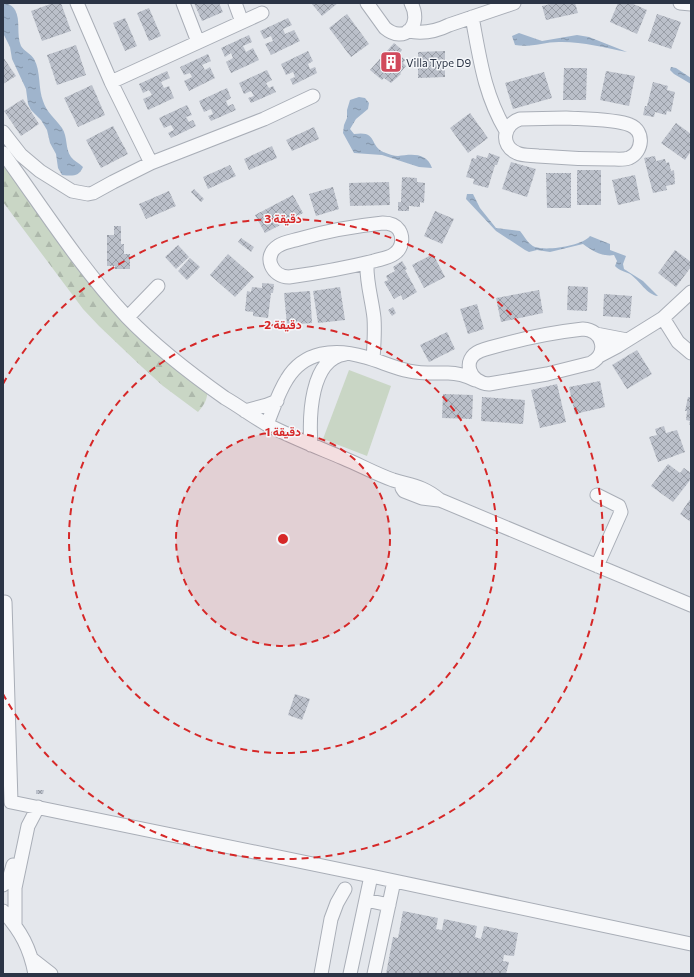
<svg xmlns="http://www.w3.org/2000/svg" width="694" height="977" font-family="Commissioner,Vazirmatn,sans-serif">
	<style>
		.grass { fill: #c9d6c5 }
		.forest { fill: url(#forest-firs) }
		.water { fill: url(#water-ripples) }
		.building { fill: url(#building-cross-hatch) }
		.lines { fill: none; stroke-linecap: round; stroke-linejoin: round }
		.minor-casing { stroke: #a9aeb7; stroke-width: 15 }
		.minor { stroke: #f7f8fa; stroke-width: 13 }
		.ring { fill: none; stroke: #d62828; stroke-width: 2; stroke-dasharray: 7 5 }
		.labels { text-anchor: middle; dominant-baseline: central; stroke-width: 3; stroke-linejoin: round; paint-order: stroke }
		.poi-label { font-size: 11px; fill: #2b3445; stroke: #f4f6f9; text-anchor: start }
		.centre { fill: #d62828; stroke: #f4f6f9; stroke-width: 2 }
		.ring-label { font-size: 12px; text-anchor: middle; font-weight: bold; fill: #d62828; stroke: #f4f6f9; stroke-width: 3; stroke-linejoin: round; paint-order: stroke }
	</style>
	<defs>
		<pattern id="forest-firs" width="22" height="20" patternUnits="userSpaceOnUse"><rect width="22" height="20" fill="#c9d6c5"/><path d="M5 1l3.5 6h-7zM16 11l3.5 6h-7z" fill="#adb8ab"/></pattern>
		<pattern id="water-ripples" width="26" height="14" patternUnits="userSpaceOnUse"><rect width="26" height="14" fill="#9fb4cc"/><path d="M2 4q2-2 4 0t4 0M15 11q2-2 4 0t4 0" fill="none" stroke="#8293a7"/></pattern>
		<pattern id="building-cross-hatch" width="8" height="8" patternUnits="userSpaceOnUse"><rect width="8" height="8" fill="#bbc0ca"/><path d="M0 0l8 8M0 8l8-8" fill="none" stroke="#989da6"/></pattern>
	</defs>
	<rect width="100%" height="100%" fill="#e4e7ec"/>
	<path class="grass" d="M349,370L391,386L367,456L323,439Z"/>
	<path class="forest" d="M3,165L76,267L112,310L129,328L207,392C208,399 203,407 198,412L163,386L142,367L99,326L83,309L3,202Z"/>
	<path class="water" d="M3,3C8,3 13,6 15,10C21,20 16,34 21,46C24,51 31,54 34,59C41,71 38,88 43,101C47,113 55,118 62,128C68,137 65,149 71,157C74,161 79,163 83,167C79,177 72,176 62,175L58,168L56,154L50,143L47,130L41,120L31,110L28,104L26,89L12,59L10,47L3,33Z
		M519,33L542,41L577,35L589,37L627,52C606,48 583,42 562,42C546,41 531,48 515,45L512,36Z
		M671,67L676,68L691,78V84L674,74L670,70Z
		M359,97L365,98L369,103L368,109L356,119L350,129L354,134C379,130 368,147 386,153C389,154 394,156 398,156C411,154 427,152 432,168L419,167L382,155L354,153L343,133L344,125L347,118V110L350,100Z
		M467,194H473L480,208L496,228L520,231C524,236 529,245 535,247C547,251 582,246 590,236L610,244V250L626,256L623,264L624,269L643,281L658,296C647,295 639,280 630,274C624,271 620,271 615,266L617,261L614,255C603,257 592,251 583,244L550,252L537,250L529,252L525,250L496,231L466,199Z"/>
	<path class="building" d="M53,3H61L71,31L42,41L31,11Z
		M194,3H219L223,12L202,21Z
		M311,3H338L322,16Z
		M555,3H575L578,13L546,20L542,6Z
		M618,3H631L647,10L637,34L610,22Z
		M149,8L161,36L149,41L137,13Z
		M347,14L369,44L351,57L329,28Z
		M657,14L681,22L671,49L648,41Z
		M125,18L137,46L125,51L113,23Z
		M288,18L292,25L283,29L285,34L294,30L300,41L271,55L265,44L273,41L271,36L264,39L260,31Z
		M249,35L252,42L243,46L246,52L253,48L259,60L231,73L226,62L233,58L231,53L225,57L221,48Z
		M394,43L402,50L399,54L405,60L403,63L406,66L400,73L401,74L391,83L384,78L382,80L370,70Z
		M76,45L86,75L57,85L47,55Z
		M308,51L313,61L308,64L310,69L315,67L317,73L293,85L290,79L295,77L293,72L286,75L281,64Z
		M445,51V77L418,78V52Z
		M208,54L211,61L202,65L205,70L210,67L215,78L189,91L184,81L192,77L190,73L184,75L180,67Z
		M3,57L16,76L3,84Z
		M564,68H587L586,100H563Z
		M267,70L272,80L266,83L269,88L273,86L276,92L251,103L248,98L254,96L251,91L244,94L239,83Z
		M167,71L170,78L161,82L164,88L169,86L174,98L148,110L143,99L152,95L149,90L143,93L139,84Z
		M606,71L635,76L629,106L600,100Z
		M544,72L552,98L513,109L505,83Z
		M653,82L668,86L667,90L675,92L671,112L667,111L666,115L655,112L654,117L643,115L645,106H647Z
		M92,85L105,115L78,127L64,98Z
		M227,88L231,98L226,101L228,106L233,104L236,110L211,121L208,116L213,114L211,109L204,112L199,101Z
		M23,99L39,124L21,136L4,111Z
		M187,105L192,115L186,117L189,122L193,120L196,126L171,138L168,133L174,130L171,125L164,128L159,118Z
		M470,113L488,138L468,153L450,128Z
		M676,123L691,134V151L685,160L661,143Z
		M113,126L128,154L101,168L86,140Z
		M314,127L319,139L292,151L286,140Z
		M272,146L277,158L249,170L244,159Z
		M489,153L500,157L497,165H495L488,188L473,184L474,179L466,177L472,158L476,159L477,155L487,158Z
		M655,156L656,161L665,159L666,163L669,162L671,171L674,170L675,184L666,186L667,190L653,193L644,158Z
		M511,162L536,169L527,197L502,189Z
		M230,165L236,176L208,189L203,177Z
		M577,170H601V205H577Z
		M546,173H571V208H547Z
		M635,175L640,200L618,205L612,180Z
		M402,177L417,178V182L425,183L424,203L420,202V207L409,206V211H398V202H401Z
		M389,182L390,205L350,206L349,183Z
		M333,187L339,209L316,216L309,194Z
		M194,189L204,199L201,202L191,192Z
		M169,191L176,206L146,219L139,204Z
		M293,195L303,213L265,233L255,215Z
		M435,211L454,219L442,244L424,236Z
		M114,226H121V244H124V254H130V269H115V266H107V235H114Z
		M241,238L254,247L251,252L238,242Z
		M178,245L189,257L176,269L165,257Z
		M675,250L691,262V267L676,287L658,273Z
		M228,254L254,277L235,297L210,275Z
		M433,254L445,277L424,288L412,265Z
		M190,258L200,267L187,280L178,271Z
		M402,261L407,269L405,270L417,292L403,300L401,295L394,299L384,282L388,280L386,276L395,271L393,267Z
		M262,283L274,284L273,293H271L268,318L253,316V312L245,311L247,291L251,292L252,287L262,288Z
		M568,286L588,287L587,311L567,310Z
		M340,287L345,320L318,323L313,291Z
		M539,290L543,313L501,322L496,298Z
		M310,291L312,323L287,325L284,293Z
		M604,294L632,296L630,318L603,316Z
		M477,304L484,329L468,334L460,309Z
		M393,307L396,313L392,316L388,310Z
		M447,332L455,349L429,362L420,345Z
		M637,350L652,374L627,389L612,365Z
		M600,381L605,407L575,414L569,387Z
		M557,384L566,422L540,428L531,390Z
		M443,394L473,395L472,419L442,418Z
		M482,397L525,400L523,424L481,421Z
		M688,397H691V425H689L690,421L686,420L687,411H685Z
		M664,426L666,433L677,430L685,452L658,462L649,437L657,435L655,429Z
		M668,464L680,473L684,468L691,473V479L673,502L651,486Z
		M691,498V522L680,514Z
		M295,694L310,699L302,720L288,715Z
		M36,790H44L43,794H36Z
		M403,911L438,918L436,929L442,930L444,919L477,926L475,937L481,939L484,926L518,933L514,956L504,955L503,961L509,962L506,974H386L393,937L398,938Z"/>
	<g class="lines">
		<g class="minor-casing">
			<path id="minor" d="M77,3L111,82L151,163
				M183,3L198,42
				M235,3L242,22
				M367,3L385,28C404,44 423,26 411,3
				M680,3L691,4
				M472,17C480,59 484,94 506,131
				M408,31C423,34 435,32 449,25L514,3
				M111,82L262,13
				M566,118C582,119 616,119 630,125C645,131 643,152 629,158C623,160 616,159 611,159C586,159 562,158 538,156C531,155 523,156 517,153C499,145 504,124 520,119Z
				M3,132L21,155L40,171L72,191L88,194L93,193L113,182L151,163L264,119L313,96
				M3,153C43,208 80,267 127,317C156,347 191,374 225,398C239,406 252,416 266,424C291,437 317,447 343,458C360,465 376,474 393,480C413,486 423,486 440,500L691,605
				M383,223C389,223 395,224 399,230C404,238 402,249 394,254C389,258 380,259 374,261C346,268 318,273 289,277C272,277 262,256 278,246C284,242 292,241 299,239C326,231 354,226 383,223Z
				M367,263C366,282 372,299 374,318C375,332 374,345 373,359
				M128,317L158,286
				M663,318L678,342L691,353
				M583,329C603,330 609,353 591,363L547,374L489,384C469,383 461,359 480,351C488,348 496,346 504,344C530,337 556,332 583,329Z
				M596,334L627,340
				M599,356L618,346L663,318L691,292
				M245,411L267,405L277,401
				M267,424C273,410 278,393 287,379C304,351 335,348 365,357C380,361 394,368 409,371C422,374 435,373 448,373C458,373 467,376 475,380
				M311,445C309,417 310,359 345,354
				M402,488L404,491L422,498L439,500
				M597,566L621,512L619,506L597,495
				M5,602L11,802L371,876L691,944
				M3,885L9,879L13,865
				M366,900L389,905
				M3,911C21,931 30,948 35,974
				M15,924V888L28,826L38,807
				M33,960L51,974
				M321,974L331,919L337,903L345,889
				M350,974L371,876
				M374,974L394,881"/>
		</g>
		<use href="#minor" class="minor"/>
	</g>
	<circle cx="283" cy="539" r="107" fill="#d62828" fill-opacity=".12"/>
	<g class="ring">
		<circle cx="283" cy="539" r="107"/>
		<circle cx="283" cy="539" r="214"/>
		<path d="M3 384A320 320 0 1 1 3 694"/>
	</g>
	<defs>
		<g id="building-square" transform="scale(1.15)"><rect x="-9" y="-9" width="18" height="18" rx="4" fill="#d1495b" stroke="#f4f6f9"/><path d="M-4-6H4V6H1V3H-1V6H-4ZM-2.5-4.3h1.7v1.8h-1.7ZM.8-4.3h1.7v1.8H.8ZM-2.5-1h1.7V.8h-1.7ZM.8-1h1.7V.8H.8Z" fill="#fff"/></g>
	</defs>
	<g fill-rule="evenodd">
		<use href="#building-square" x="391" y="62"/>
	</g>
	<g class="labels">
		<g class="poi-label">
			<text x="406" y="62">Villa Type D9</text>
		</g>
	</g>
	<circle cx="283" cy="539" r="6" class="centre"/>
	<g class="ring-label">
		<text x="283" y="223">3 دقيقة</text>
		<text x="283" y="329">2 دقيقة</text>
		<text x="283" y="436">1 دقيقة</text>
	</g>
	<rect width="694" height="977" fill="none" stroke="#2b3445" stroke-width="8"/>
</svg>
